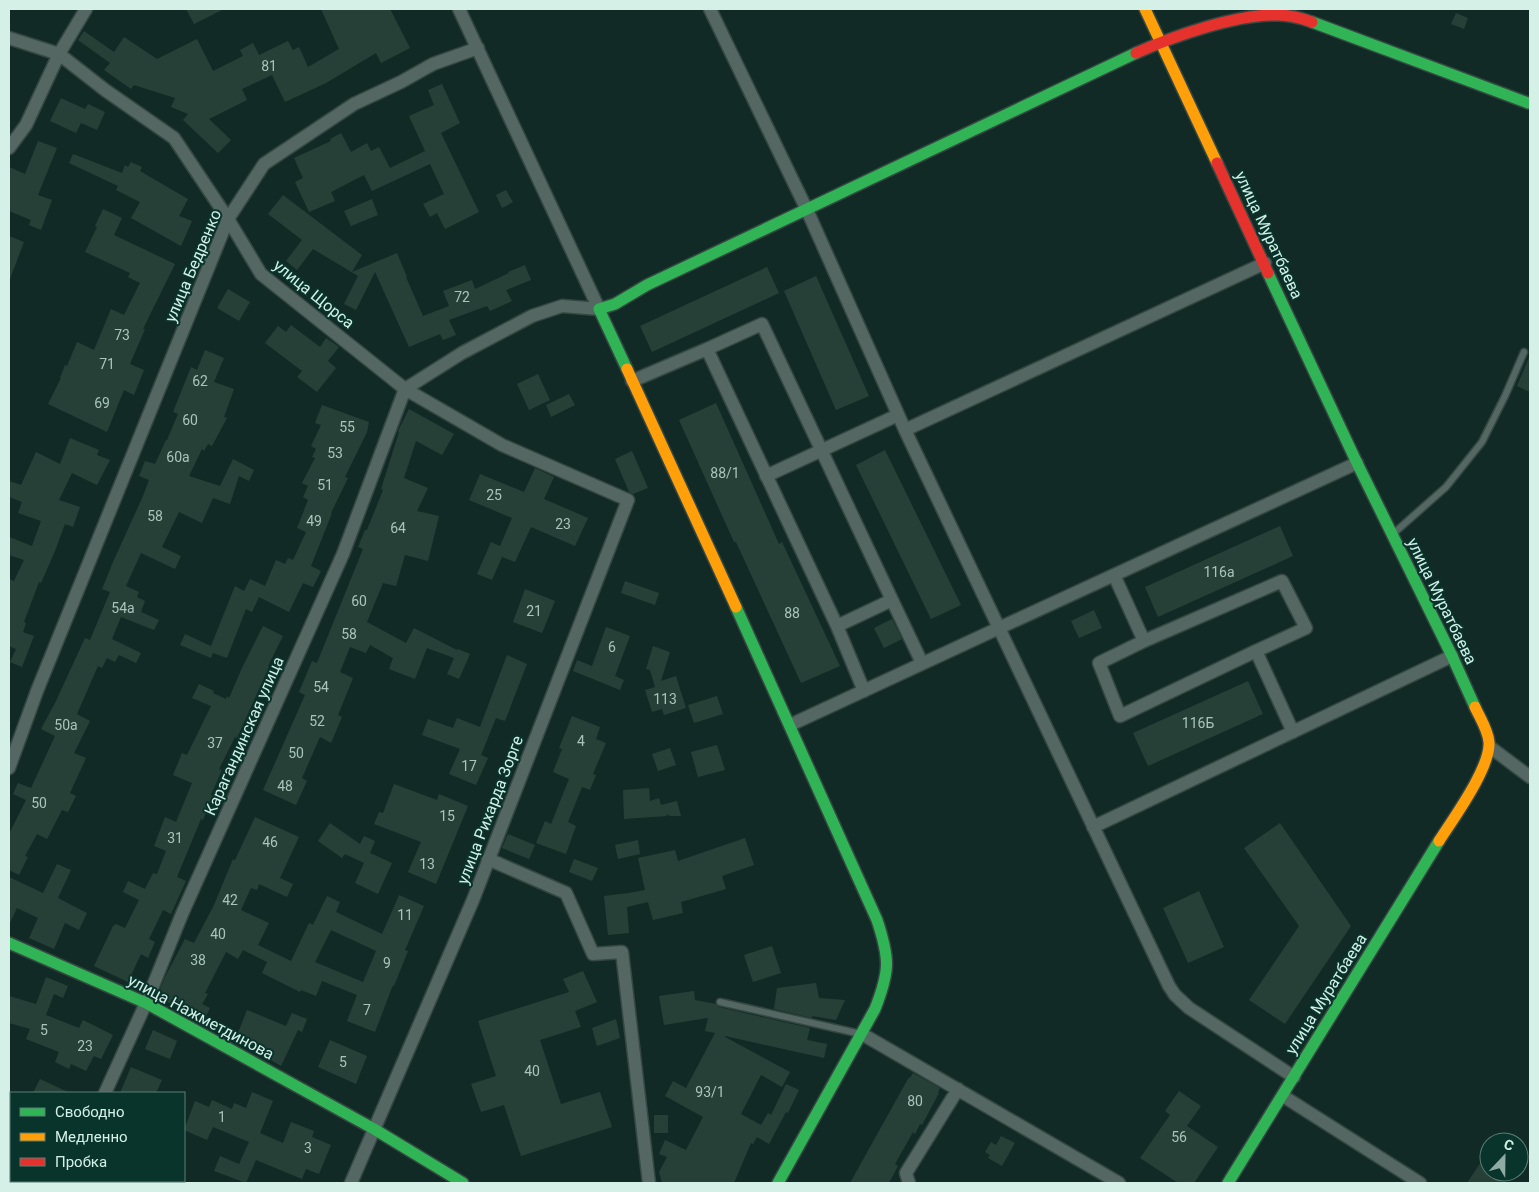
<svg xmlns="http://www.w3.org/2000/svg" width="1539" height="1192" font-family="Roboto,sans-serif">
	<style>
		.building { fill: #274037; fill-rule: evenodd }
		.lines { fill: none; stroke-linecap: round; stroke-linejoin: round }
		.lane-casing { stroke: #344742; stroke-width: 9 }
		.street-casing { stroke: #344742; stroke-width: 15 }
		.fast-casing { stroke: #344742; stroke-width: 14 }
		.slow-casing { stroke: #344742; stroke-width: 14 }
		.jam-casing { stroke: #344742; stroke-width: 14 }
		.lane { stroke: #546763; stroke-width: 6 }
		.street { stroke: #546763; stroke-width: 12 }
		.fast { stroke: #30b455; stroke-width: 11 }
		.slow { stroke: #ff9f0a; stroke-width: 11 }
		.jam { stroke: #e5322d; stroke-width: 11 }
		.labels { text-anchor: middle; dominant-baseline: central; stroke-width: 4; stroke-linejoin: round; paint-order: stroke }
		.number-label { font-size: 14px; fill: #a9c4bb }
		.street-label { font-size: 16px; fill: #d4f0e7; stroke: #08342b }
	</style>
	<rect width="100%" height="100%" fill="#122a25"/>
	<path class="building" d="M186,9H224L194,24Z
		M321,9H390L410,48L381,63L376,53L326,83L285,102L272,75L242,89L247,100L209,119L231,140L218,153L183,120L188,114L171,107L175,98L134,85L131,89L104,70L110,63L78,40L84,31L114,52L124,37L157,59L197,39L213,71L243,56L240,50L253,43L259,55L288,41L293,50L299,47L308,67L339,49Z
		M1456,13L1468,18L1464,29L1451,24Z
		M442,84L460,123L441,133L479,212L445,229L437,213L430,217L423,204L444,194L430,164L372,191L364,175L331,192L335,201L309,212L295,182L303,178L294,158L331,141L330,139L341,133L351,152L367,143L371,151L379,147L390,168L425,151L409,116L434,105L428,90Z
		M61,98L85,109L88,104L105,112L97,130L81,123L76,133L50,121Z
		M38,141L57,148L38,195L52,200L41,230L29,225L31,220L9,211V167L25,174Z
		M73,154L122,173L125,165L128,167L131,162L142,167L140,171L188,199L179,216L192,221L181,246L131,218L140,202L116,190L118,186L69,163Z
		M506,190L513,202L502,208L496,195Z
		M283,195L362,255L352,272L397,253L407,277H406L423,316L449,306L443,291L472,280L475,289L509,273L508,272L525,265L531,280L506,290L512,301L490,311L487,306L449,320L456,335L443,340L440,334L409,347L375,272L356,310L344,304L358,276L313,249L297,270L286,261L302,240L268,214Z
		M372,199L378,215L351,226L344,211Z
		M103,209L122,218L114,235L175,264L143,329H145L130,364L144,370L134,395L124,390L107,432L48,404L61,378H60L65,365L67,366L77,342L94,350L111,309L124,315L140,283L128,277L130,273L85,252L97,227L95,226Z
		M9,236L24,242L10,279H9Z
		M767,267L779,293L652,352L640,326Z
		M816,276L869,396L836,410L784,291Z
		M228,289L250,302L239,321L217,308Z
		M291,325L320,347L326,338L339,347L328,361L336,368L317,392L297,377L302,371L265,343L278,326L286,332Z
		M205,350L224,358L214,382L234,389L224,417L227,418L212,446L208,444L204,451L202,449L189,476L220,486L233,459L254,470L249,481L239,476L230,504L213,498L202,523L179,512L162,547L181,556L175,569L141,553L126,586L139,592L137,597L145,601L141,612L159,620L154,630L121,617L112,639L141,653L136,663L119,655L115,662L107,658L102,668L98,666L77,714L90,721L74,753L86,758L70,793L76,796L68,812L62,810L47,839L37,834L25,856L28,857L19,875L9,870V834L26,800L13,794L18,783L31,788L55,736L41,729L55,703L85,638L90,640L110,592L102,589L113,562L143,496L149,480L139,476L145,461L155,464L166,440H167L178,414L173,412L191,367L197,370Z
		M1530,355V392L1517,386Z
		M538,374L550,400L529,410L517,384Z
		M569,394L575,405L551,417L546,405Z
		M716,403L779,544L782,542L840,666L801,683L736,542H734L679,420Z
		M322,405L369,422L367,432L345,477L348,478L331,513H332L311,566L321,571L313,587L303,583L289,612L259,597L252,612L246,609L227,658L213,653L211,658L180,645L185,634L211,646L235,586L244,591L250,579L265,586L276,560L285,564L288,558L293,560L306,532L297,528L308,500L303,497L308,486L302,483L315,458L312,457L316,449L311,446L321,425L315,423Z
		M409,409L454,434L442,455L416,441L404,478L428,488L417,511L439,516L428,561L405,555L396,586L383,583L367,622L406,643L414,628L457,650L458,649L470,654L459,679L447,674L454,658L427,648L415,679L389,669L393,658L370,645L366,653L350,647L340,672L353,678L338,715L342,717L331,743L320,737L302,778L307,781L296,805L263,790L305,695L299,692L312,661L317,663L363,549L358,547L365,530H367L383,490L381,489L399,432L398,431Z
		M70,438L99,450L97,455L110,460L97,485L72,473L59,500L80,507L73,527L65,524L55,551L41,583L39,582L24,622L26,623L23,632L34,636L22,667L10,662L16,649L9,646V579L14,581L24,560L9,555V537L32,546L41,521L18,513L22,502L9,497V481L21,485L36,452L60,464Z
		M885,450L961,605L931,619L856,465Z
		M632,451L648,488L633,494L629,492L615,459Z
		M535,468L554,477L544,499L588,518L575,546L531,527L515,562L502,557L492,580L477,574L491,542L500,546L512,518L469,500L480,474L524,492Z
		M1280,526L1293,556L1158,617L1145,587Z
		M625,581L659,593L655,605L621,593Z
		M525,589L555,601L542,633L513,622Z
		M1094,610L1102,628L1079,638L1071,621Z
		M892,619L902,639L884,648L874,628Z
		M263,626L283,636L268,666L269,667L237,738L235,737L219,769L222,770L211,795L213,796L203,820L201,819L177,877L186,881L171,914L163,910L149,939L155,942L148,958L141,954L128,982L94,966L113,926L116,924L125,928L139,900L123,892L128,881L145,889L153,873L157,874L166,851L154,846L165,817L176,822L192,783L173,775L182,753L187,755L211,706L192,698L199,684L214,691L213,693L226,699L227,696L229,698L242,668Z
		M606,627L630,636L615,676L624,680L620,690L573,671L577,660L592,666Z
		M653,646L670,652L661,681L676,676L686,708L664,715L662,709L652,712L645,690L655,687L650,670L646,669Z
		M507,655L527,664L505,721L496,718L481,755L488,758L476,785L449,774L460,749L422,735L428,719L453,728L457,718L480,727Z
		M1248,681L1263,714L1148,766L1133,733Z
		M717,696L723,714L694,723L688,705Z
		M572,716L600,727L596,739L606,743L593,774L596,775L590,790L582,787L568,822L576,826L566,854L536,843L545,821L551,824L569,779L553,772L562,749L559,748Z
		M717,745L725,770L698,777L691,752Z
		M670,748L676,765L658,771L652,754Z
		M394,784L437,800L439,794L468,806L436,884L408,872L421,842L374,824L379,812L383,813Z
		M649,788L650,801L659,798L661,805L677,801L681,816H670L666,814L667,816L624,819L623,790Z
		M255,817L299,837L280,878L293,884L287,897L259,884L257,890L251,888L241,910L269,923L258,945L291,961L309,923L313,925L327,896L340,902L336,912L382,934L399,895L424,906L405,950L408,951L394,986L393,985L375,1032L347,1021L357,995L322,981L316,996L301,990L300,992L262,973L267,962L243,950L238,959L226,952L205,993L208,994L202,1004L210,1008L204,1020L157,997L165,977L185,939L194,943L214,905L233,859L235,860ZM331,930L376,951L363,982L315,962Z
		M330,823L360,844L364,836L375,841L370,853L392,863L378,894L355,883L364,863L345,854L342,858L318,841Z
		M1280,823L1351,926L1285,1024L1249,1000L1299,926L1244,848Z
		M508,834L535,845L529,859L502,848Z
		M745,838L754,865L722,876L726,889L681,902L683,913L653,920L648,902L627,907L629,933L608,935L604,896L629,893L645,890L638,858L675,850L678,861Z
		M638,840L640,854L618,859L615,845Z
		M574,859L598,868L592,881L569,872Z
		M57,864L71,870L58,898L87,913L79,930L65,923L54,949L29,938L38,918L17,908L9,925V877L43,893Z
		M1199,891L1224,947L1188,963L1163,908Z
		M772,946L781,973L753,982L744,955Z
		M583,971L597,1002L575,1011L581,1027L540,1040L561,1104L600,1092L612,1127L521,1156L504,1105L481,1112L471,1084L496,1076L478,1021L569,992L563,979Z
		M46,977L68,986L63,998L54,994L46,1015L79,1028L83,1020L113,1035L101,1059L94,1056L86,1071L71,1064L69,1069L55,1062L59,1052L26,1039L30,1029L9,1023V996L36,1004Z
		M816,983L819,998L845,1000L836,1020L812,1016V1018L774,1009L777,988Z
		M694,991L695,1000L716,1004L719,1007L810,1028L807,1040L827,1044L824,1058L725,1036V1037L790,1072L782,1087L761,1075L741,1114L761,1125L768,1113L771,1115L786,1084L799,1090L788,1113L786,1112L769,1144L757,1137L753,1144L751,1143L734,1183H662L659,1172L667,1157L659,1154L665,1140L686,1150L703,1117L665,1096L673,1081L686,1088L715,1033L705,1031L708,1018L664,1025L659,996Z
		M247,1010L286,1026L292,1013L307,1019L302,1032L298,1030L281,1066L271,1060L273,1054L236,1038Z
		M616,1019L620,1038L597,1046L592,1028Z
		M153,1030L177,1041L170,1059L145,1049Z
		M330,1040L367,1056L356,1084L318,1067Z
		M131,1067L162,1080L156,1093H120Z
		M913,1073L940,1088L938,1093H939L922,1125L920,1124L915,1134L913,1132L895,1164L898,1166L889,1183H850L909,1077L910,1078Z
		M40,1079L70,1093H33Z
		M1179,1091L1201,1106L1187,1126L1218,1147L1194,1183H1178L1140,1158L1170,1115L1165,1111Z
		M252,1092L273,1101L260,1133L283,1143L291,1122L314,1131L312,1137L331,1145L319,1174L306,1169L302,1179L256,1160L246,1183L214,1171L220,1156L239,1164L249,1142L213,1127L207,1140L184,1130L195,1101L209,1107L212,1100L232,1109L234,1103L246,1108Z
		M654,1115H668V1133H654Z
		M1001,1136L1015,1143L1002,1166L988,1158L990,1155L985,1152L991,1142L996,1145Z
		M1489,1150V1172H1505L1498,1183H1467Z"/>
	<g class="lines">
		<g class="lane-casing">
			<path id="lane" d="M1394,533L1446,487L1482,442L1505,396L1524,352
				M720,1002L861,1034"/>
		</g>
		<g class="street-casing">
			<path id="street" d="M710,9L807,210L905,430L999,628L1357,463
				M9,38L59,54L105,90L174,138L228,219L261,274L405,389L502,445L628,500L473,900L351,1183
				M9,148L26,125L59,54L86,9
				M632,381L707,349L762,324L892,600L837,626L707,349
				M905,430L1265,263
				M766,476L898,415
				M1114,575L1144,641L1282,581L1306,628L1256,651L1293,732
				M892,600L922,663
				M837,626L864,691
				M1144,641L1099,663L1120,716L1256,651
				M790,725L999,628L1169,986L1175,995L1189,1008L1294,1077
				M1490,747L1530,777
				M9,768L37,691L228,219L264,164L354,104L401,82L433,64L478,48
				M1093,827L1452,656
				M488,859L566,893L593,954L622,952L649,1183
				M862,1034L1119,1183
				M105,1093L146,1003L182,914L343,554L405,389L462,353L532,316L562,306L599,309L459,9
				M1283,1096L1420,1183
				M66,1183V1181
				M909,1183L906,1173L958,1089"/>
		</g>
		<g class="fast-casing">
			<path id="fast" d="M1312,22L1528,103
				M1268,273L1357,463L1452,656L1475,707
				M627,369L599,309L615,304L647,285L1136,53
				M736,607L877,920C890,959 890,971 875,1009L778,1183
				M9,943L146,1003L374,1129L463,1183
				M1228,1183L1439,841"/>
		</g>
		<g class="slow-casing">
			<path id="slow" d="M1145,9L1217,163
				M627,369L736,607
				M1439,841C1453,819 1491,767 1489,742C1488,730 1480,718 1475,707"/>
		</g>
		<g class="jam-casing">
			<path id="jam" d="M1136,53C1174,36 1236,14 1278,15C1289,15 1301,18 1312,22
				M1217,163L1268,273"/>
		</g>
		<use href="#lane" class="lane"/>
		<use href="#street" class="street"/>
		<use href="#fast" class="fast"/>
		<use href="#slow" class="slow"/>
		<use href="#jam" class="jam"/>
	</g>
	<g class="labels">
		<g class="number-label">
			<text x="269" y="66">81</text>
			<text x="462" y="297">72</text>
			<text x="122" y="335">73</text>
			<text x="107" y="364">71</text>
			<text x="200" y="381">62</text>
			<text x="102" y="403">69</text>
			<text x="190" y="420">60</text>
			<text x="347" y="427">55</text>
			<text x="335" y="453">53</text>
			<text x="178" y="457">60а</text>
			<text x="725" y="473">88/1</text>
			<text x="325" y="485">51</text>
			<text x="494" y="495">25</text>
			<text x="155" y="516">58</text>
			<text x="314" y="521">49</text>
			<text x="563" y="524">23</text>
			<text x="398" y="528">64</text>
			<text x="1219" y="572">116а</text>
			<text x="359" y="601">60</text>
			<text x="123" y="608">54а</text>
			<text x="534" y="611">21</text>
			<text x="792" y="613">88</text>
			<text x="349" y="634">58</text>
			<text x="612" y="647">6</text>
			<text x="321" y="687">54</text>
			<text x="665" y="699">113</text>
			<text x="317" y="721">52</text>
			<text x="1198" y="723">116Б</text>
			<text x="66" y="725">50а</text>
			<text x="581" y="741">4</text>
			<text x="215" y="743">37</text>
			<text x="296" y="753">50</text>
			<text x="469" y="766">17</text>
			<text x="285" y="786">48</text>
			<text x="39" y="803">50</text>
			<text x="447" y="816">15</text>
			<text x="175" y="838">31</text>
			<text x="270" y="842">46</text>
			<text x="427" y="864">13</text>
			<text x="230" y="900">42</text>
			<text x="405" y="915">11</text>
			<text x="218" y="934">40</text>
			<text x="198" y="960">38</text>
			<text x="387" y="963">9</text>
			<text x="367" y="1010">7</text>
			<text x="44" y="1030">5</text>
			<text x="85" y="1046">23</text>
			<text x="343" y="1062">5</text>
			<text x="532" y="1071">40</text>
			<text x="710" y="1092">93/1</text>
			<text x="915" y="1101">80</text>
			<text x="222" y="1117">1</text>
			<text x="1179" y="1137">56</text>
			<text x="308" y="1148">3</text>
		</g>
		<g class="street-label">
			<text transform="translate(1269 235) rotate(65)">улица Муратбаева</text>
			<text transform="translate(193 266) rotate(-67)">улица Бедренко</text>
			<text transform="translate(314 294) rotate(39)">улица Щорса</text>
			<text transform="translate(1442 601) rotate(64)">улица Муратбаева</text>
			<text transform="translate(244 736) rotate(-66)">Карагандинская улица</text>
			<text transform="translate(490 810) rotate(-69)">улица Рихарда Зорге</text>
			<text transform="translate(1326 994) rotate(-58)">улица Муратбаева</text>
			<text transform="translate(201 1017) rotate(28)">улица Нажметдинова</text>
		</g>
	</g>
	<rect width="1539" height="1192" fill="none" stroke="#d4f0e7" stroke-width="20"/>
	<rect x="10" y="1092" width="175" height="90" fill="#08342b" stroke="#5a7f76"/>
	<rect x="20" y="1108" width="25" height="8" fill="#30b455" stroke="#5a7f76"/>
	<text x="55" y="1117" font-size="15" fill="#d4f0e7">Свободно</text>
	<rect x="20" y="1133" width="25" height="8" fill="#ff9f0a" stroke="#5a7f76"/>
	<text x="55" y="1142" font-size="15" fill="#d4f0e7">Медленно</text>
	<rect x="20" y="1158" width="25" height="8" fill="#e5322d" stroke="#5a7f76"/>
	<text x="55" y="1167" font-size="15" fill="#d4f0e7">Пробка</text>
	<g transform="translate(1504 1157) rotate(22)"><circle r="24" fill="#08342b" stroke="#5a7f76"/>
	<path d="M0-4L9 19L0 12L-9 19Z" fill="#90aba3"/>
	<text y="-8" font-size="14" font-weight="bold" text-anchor="middle" fill="#d4f0e7">С</text>
	</g>
</svg>
